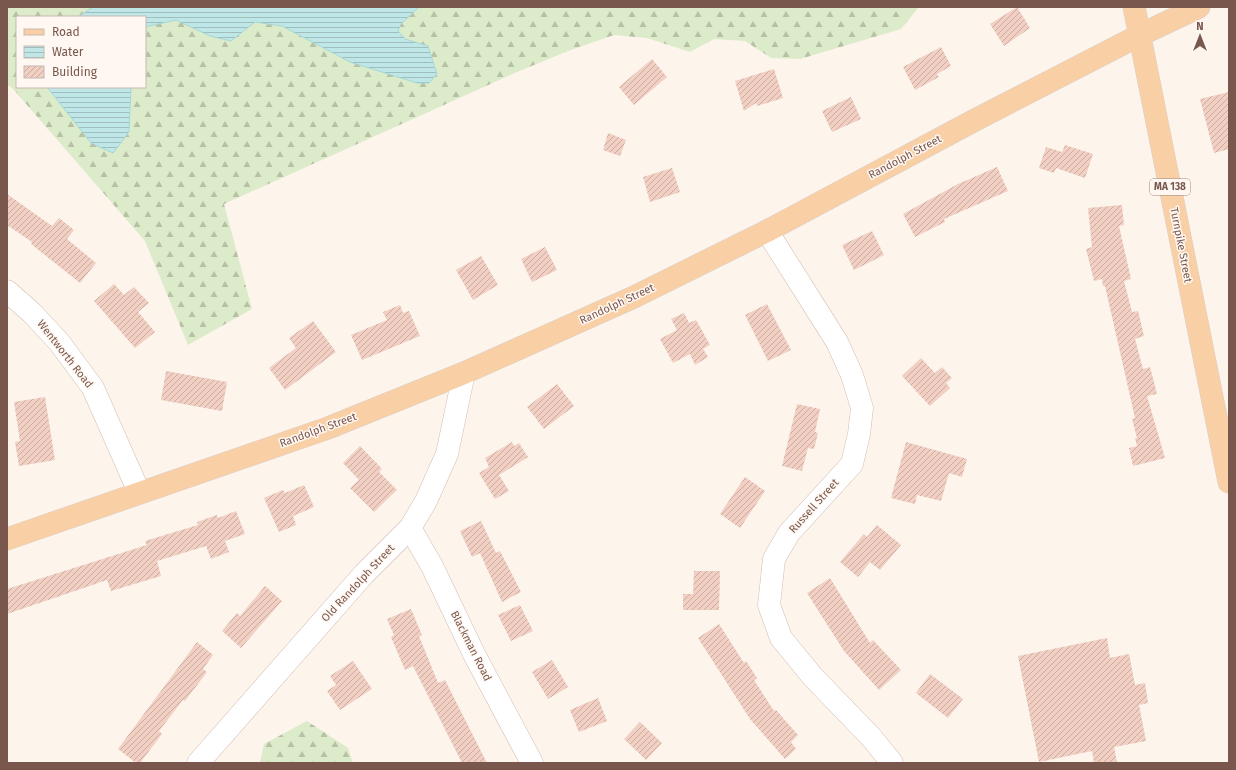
<svg xmlns="http://www.w3.org/2000/svg" width="1236" height="770" font-family="'Fira Sans',sans-serif">
	<style>
		.forest { fill: url(#forest-firs); fill-rule: evenodd }
		.water { fill: url(#water-rules); stroke: #a5d8d9 }
		.building { fill: url(#building-hatch) }
		.lines { fill: none; stroke-linecap: round; stroke-linejoin: round }
		.minor-casing { stroke: #d2bcb3; stroke-width: 23 }
		.major-casing { stroke: #d9d0cd; stroke-width: 23 }
		.minor { stroke: #fff; stroke-width: 22 }
		.major { stroke: #f9cfa6; stroke-width: 22 }
		.labels { text-anchor: middle; dominant-baseline: central; stroke-width: 3; stroke-linejoin: round; paint-order: stroke }
		.shield { fill: #fff8f2; stroke: #a1877e; stroke-width: 1 }
		.shield-label { font-size: 10px; font-weight: bold; fill: #79574d }
		.street-label { font-size: 11px; fill: #79574d; stroke: #fff8f2 }
	</style>
	<defs>
		<pattern id="forest-firs" width="22" height="20" patternUnits="userSpaceOnUse"><rect width="22" height="20" fill="#dcebc9"/><path d="M5 1l3.5 6h-7zM16 11l3.5 6h-7z" fill="#b7c1a5"/></pattern>
		<pattern id="water-rules" width="6" height="5" patternUnits="userSpaceOnUse"><rect width="6" height="5" fill="#bfe7e7"/><path d="M0 2.5h6" fill="none" stroke="#a0bebd"/></pattern>
		<pattern id="building-hatch" width="6" height="6" patternUnits="userSpaceOnUse"><rect width="6" height="6" fill="#f2cfc3"/><path d="M-1 1l2-2M0 6l6-6M5 7l2-2" fill="none" stroke="#c9aba1"/></pattern>
	</defs>
	<rect width="100%" height="100%" fill="#fdf4ec"/>
	<path class="forest" d="M7,7H919L901,29L800,59L771,58L745,41L714,39L690,52L647,38L614,35L568,51L517,72L224,204L252,309L188,345L145,241L14,90L7,84ZM17,17H145V87H17Z
		M307,721L348,748L353,763H260L264,744Z"/>
	<path class="water" d="M93,7H419L401,24L398,31L405,39L428,46L437,74L429,83H417L350,62L282,26L255,22L231,41L210,36L176,20L145,27V17H78Z
		M47,87H131L129,132L113,153L91,143Z"/>
	<path class="building" d="M1017,7L1030,28L1004,46L990,24Z
		M941,47L951,66L937,74L939,77L915,90L903,67Z
		M652,59L667,77L634,105L619,87Z
		M774,69L783,98L757,106L756,103L744,111L735,81Z
		M1229,92V149L1214,153L1200,99Z
		M851,97L861,119L832,132L822,111Z
		M608,133L626,140L620,156L603,150Z
		M1065,145L1093,154L1085,178L1056,168L1054,173L1039,168L1046,147L1062,152Z
		M997,167L1008,191L944,219L945,222L915,237L903,214L958,184Z
		M672,168L680,192L650,202L643,177Z
		M7,194L52,226L59,218L74,230L67,239L96,263L80,283L31,244L32,242L7,225Z
		M1122,205L1124,225L1119,226L1131,279L1124,281L1132,312L1138,311L1144,336L1135,339L1143,369L1150,367L1157,394L1147,396L1165,458L1133,466L1129,448L1137,446L1135,438H1137L1132,419L1135,418L1105,286H1103L1102,279L1094,281L1086,249L1092,247L1088,208Z
		M872,231L884,255L854,270L842,245Z
		M545,247L557,270L532,282L521,259Z
		M481,256L498,285L473,300L456,270Z
		M114,284L124,295L134,287L149,303L138,312L155,332L135,348L94,301Z
		M767,304L791,350L768,361L745,315Z
		M400,305L403,313L409,311L420,336L362,360L351,335L387,320L383,312Z
		M684,313L689,323L696,320L710,345L703,349L708,357L695,365L690,354L673,363L660,339L677,330L671,319Z
		M313,321L336,352L285,390L269,368L296,348L289,338Z
		M921,358L935,373L942,367L952,378L946,383L950,388L930,406L902,376Z
		M166,371L227,382L222,411L161,400Z
		M557,384L574,406L544,429L527,407Z
		M45,397L55,460L19,466L15,442L20,441L14,402Z
		M797,404L820,409L815,432L818,433L814,449L808,448L802,471L782,466Z
		M512,442L514,446L519,443L528,457L499,475L509,491L495,499L479,473L489,467L485,458Z
		M906,442L967,459L962,477L949,473L941,501L917,495L915,504L891,498Z
		M360,446L382,469L379,472L397,490L374,512L350,488L359,480L343,463Z
		M745,477L765,491L740,528L720,514Z
		M304,485L314,507L293,516L296,525L279,532L264,498L283,490L285,493Z
		M236,511L245,534L225,541L229,552L211,559L206,546L157,561L161,576L111,591L107,580L7,614V589L147,545L145,541L198,525L197,522L217,515L218,518Z
		M481,521L496,553L500,551L521,592L502,602L480,553L472,557L460,531Z
		M877,525L901,545L880,570L870,562L858,577L840,562L864,534L867,537Z
		M694,571H720L719,610H683V594H693Z
		M830,578L870,643L873,640L901,670L879,690L844,651L807,593Z
		M265,586L282,601L241,648L222,631L237,613L240,616Z
		M520,605L533,631L511,641L498,615Z
		M411,609L422,635L419,636L438,683L445,680L487,763H462L413,666L405,670L391,637L394,635L387,619Z
		M719,624L744,663L746,661L757,678L754,680L774,711L776,710L798,735L791,742L796,749L785,759L750,719L698,638Z
		M1107,638L1110,658L1129,654L1135,685L1145,683L1148,703L1139,705L1146,741L1114,747L1117,763H1094L1092,751L1039,762L1018,656Z
		M197,642L213,655L203,669L207,672L185,701L183,700L159,731L162,734L140,763H136L118,749Z
		M552,660L568,687L548,699L532,672Z
		M353,661L372,689L340,710L327,691L336,685L330,676Z
		M930,674L963,699L948,718L916,693Z
		M598,698L607,721L579,732L570,710Z
		M640,722L662,743L646,760L624,739Z"/>
	<g class="lines">
		<g class="minor-casing">
			<path id="minor" d="M767,231L837,342L852,375L862,408L859,434L852,464L789,533L774,559L769,605L781,638L813,677L871,737L892,763
				M7,291L32,313L59,342L93,388L139,492
				M410,528L432,566L474,654L532,763
				M198,763L364,574L410,528L426,501L447,454L464,373"/>
		</g>
		<g class="major-casing">
			<path id="major" d="M1134,7L1229,482
				M7,539L328,428L464,373L634,297L767,231L977,119L1140,35L1199,7"/>
		</g>
		<use href="#minor" class="minor"/>
		<use href="#major" class="major"/>
	</g>
	<g class="labels">
		<rect class="shield" x="1150" y="179" width="40" height="16" rx="3"/>
		<g class="shield-label">
			<text x="1170" y="187">MA 138</text>
		</g>
		<g class="street-label">
			<text transform="translate(905 157) rotate(-28)">Randolph Street</text>
			<text transform="translate(1181 245) rotate(79)">Turnpike Street</text>
			<text transform="translate(617 304) rotate(-25)">Randolph Street</text>
			<text transform="translate(65 354) rotate(52)">Wentworth Road</text>
			<text transform="translate(318 430) rotate(-20)">Randolph Street</text>
			<text transform="translate(814 506) rotate(-48)">Russell Street</text>
			<text transform="translate(358 583) rotate(-47)">Old Randolph Street</text>
			<text transform="translate(471 646) rotate(63)">Blackman Road</text>
		</g>
	</g>
	<rect width="1236" height="770" fill="none" stroke="#79574d" stroke-width="16"/>
	<rect x="16" y="16" width="130" height="72" fill="#fff8f2" stroke="#c9b8b0"/>
	<rect x="24" y="29" width="20" height="6" fill="#f9cfa6" stroke="#c9b8b0"/>
	<text x="52" y="36" font-size="12" fill="#79574d">Road</text>
	<rect x="24" y="46" width="20" height="12" fill="url(#water-rules)" stroke="#c9b8b0"/>
	<text x="52" y="56" font-size="12" fill="#79574d">Water</text>
	<rect x="24" y="66" width="20" height="12" fill="url(#building-hatch)" stroke="#c9b8b0"/>
	<text x="52" y="76" font-size="12" fill="#79574d">Building</text>
	<g transform="translate(1200 36)" stroke="#fff8f2" stroke-width="3" paint-order="stroke">
	<path d="M0-3L7 15L0 10L-7 15Z" fill="#79574d"/>
	<text y="-6" font-size="11" font-weight="bold" text-anchor="middle" fill="#79574d">N</text>
	</g>
</svg>
